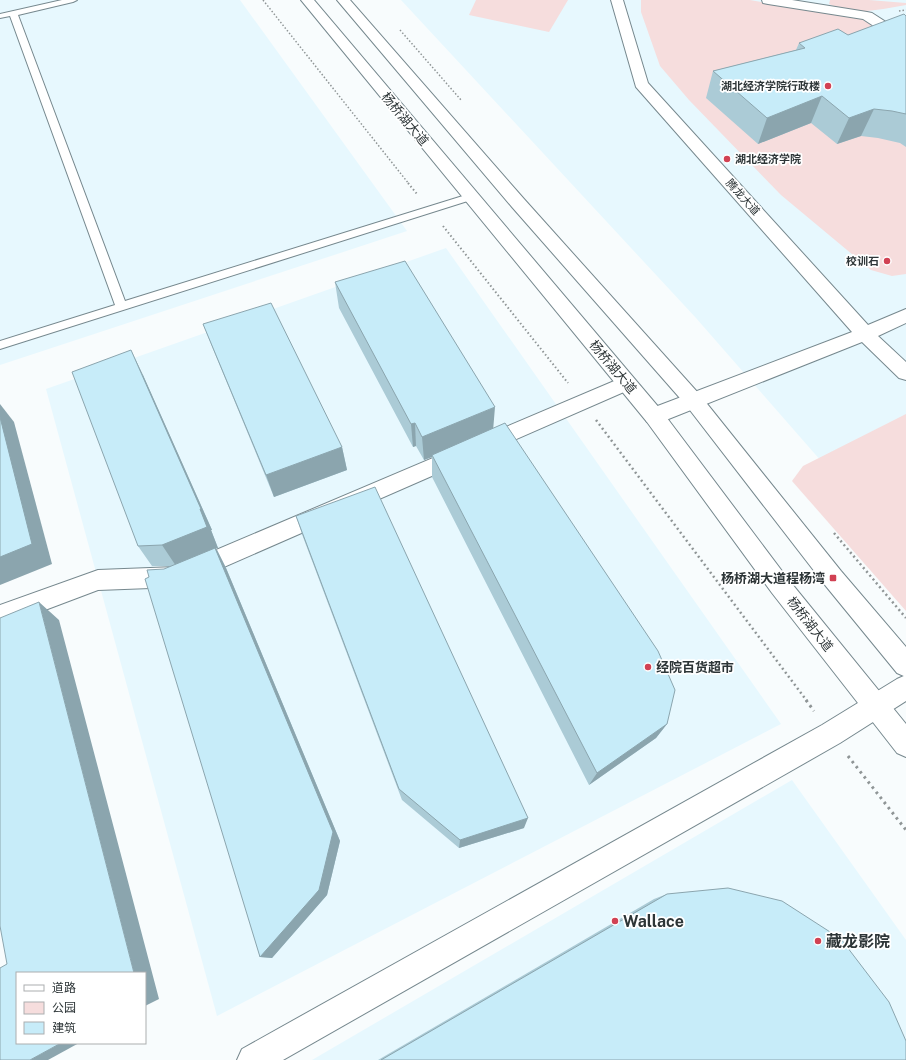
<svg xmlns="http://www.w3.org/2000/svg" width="906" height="1060" viewBox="0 0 906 1060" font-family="'Public Sans','Noto Sans SC',sans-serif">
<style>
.built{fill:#e7f8fe}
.green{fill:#f6dddd}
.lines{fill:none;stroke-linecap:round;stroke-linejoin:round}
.lane-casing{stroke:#76888e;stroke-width:2}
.street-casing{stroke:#76888e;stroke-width:2}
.secondary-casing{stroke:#76888e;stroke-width:2}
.path-far3{stroke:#8f9596;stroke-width:1.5;stroke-dasharray:1.5 2;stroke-linecap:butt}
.path-far2{stroke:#8f9596;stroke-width:2;stroke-dasharray:1.5 2.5;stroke-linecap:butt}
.path-far1{stroke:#8f9596;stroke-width:2.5;stroke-dasharray:2 3;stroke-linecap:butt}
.path{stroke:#8f9596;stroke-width:3;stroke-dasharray:2.5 4;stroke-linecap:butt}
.lane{fill:#fff;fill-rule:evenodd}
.street{fill:#fff;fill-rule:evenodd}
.secondary{fill:#fff;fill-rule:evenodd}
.wall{fill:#abcbd6}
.shaded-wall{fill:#8ba5ae}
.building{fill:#c7ecf9;stroke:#8ba5ae}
.poi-dot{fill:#d14153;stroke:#fff;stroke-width:1.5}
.labels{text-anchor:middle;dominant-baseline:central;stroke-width:3.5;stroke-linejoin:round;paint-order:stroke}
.far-poi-label{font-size:11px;font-weight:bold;fill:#2d3537;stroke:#fff;text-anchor:end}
.far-street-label{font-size:11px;fill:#2d3537;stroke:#fff}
.street-label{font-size:13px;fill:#2d3537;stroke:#fff}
.poi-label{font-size:13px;font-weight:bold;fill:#2d3537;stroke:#fff;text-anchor:end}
.near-poi-label{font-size:16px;font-weight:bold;fill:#2d3537;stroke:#fff;text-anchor:start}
</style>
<rect width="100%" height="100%" fill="#f8fcfd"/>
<g class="built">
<path d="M0,0H240L407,231L0,365Z"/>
<path d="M401,0H906V558L696,318Z"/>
<path d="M446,248L781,724L217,1016L46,389Z"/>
<path d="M792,780L906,940V1060H312Z"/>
</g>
<g class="green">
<path d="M476,0H568L549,32L469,15Z"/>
<path d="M641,0H750L862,19L906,47V274L892,276L871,270L781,195L689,100L660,66L641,12Z"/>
<path d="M830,0H869L906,3V5C881,9 853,17 829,4Z"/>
<path d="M906,414V611L792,481L803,466Z"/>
</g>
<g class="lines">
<defs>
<path id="lane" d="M62,0H77L73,2L18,15L125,301L466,195H474L475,197L474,199L0,349V341L115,305L10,16L0,18V14Z"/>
<g id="street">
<path d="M611,0H623L648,83L868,325L906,309V323L878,336L906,362V380L899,378L862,342L661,422L654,424L647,422L644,416L647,410L852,332L636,87Z"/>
<path d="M762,0H792L867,12L872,13L906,35V45L901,44L863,19L768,4L763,3Z"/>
<path d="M626,376L633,378L636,383L633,388L185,584L177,587L98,590L0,627V605L98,570L176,567Z"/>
<path d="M906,675V701L840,743L283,1060H237L242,1049L822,725L897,679Z"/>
</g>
<g id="secondary">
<path d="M301,0H314L661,410L788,579L906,724V757L897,753L772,593L647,422Z"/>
<path d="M337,0H350L524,199L700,395L841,571L906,647V677L897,673L825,585L686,405L512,207Z"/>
</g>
</defs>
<use href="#lane" class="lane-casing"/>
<use href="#street" class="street-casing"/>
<use href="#secondary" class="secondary-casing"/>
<g class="path-far3">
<path d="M263,0L409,184"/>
<path d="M899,11L906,10"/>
<path d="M400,30L461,100"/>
</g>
<g class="path-far2">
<path d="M408,183L417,194"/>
<path d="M443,226L568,383"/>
</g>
<g class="path-far1">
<path d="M596,420L807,701"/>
<path d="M834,533L906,618"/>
</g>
<g class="path">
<path d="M806,700L814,711"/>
<path d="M848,756L906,830"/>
</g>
<use href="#lane" class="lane"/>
<use href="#street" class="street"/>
<use href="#secondary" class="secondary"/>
</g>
<g class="wall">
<path d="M906,16V147L900,143L878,138L861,136L837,144L811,123L758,144L706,98L713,71L796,50L799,43L848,35Z"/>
<path d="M335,282L493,428L667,724L656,738L589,785L432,477V457L424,460L416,446L413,447L339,308Z"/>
<path d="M203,324L342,447L347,470L274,497L213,349Z"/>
<path d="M143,375L212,530H211L218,548H216L226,568L340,841L327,895L272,958L260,957L149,577L164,569L172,566H152L138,546Z"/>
<path d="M296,516L524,828L459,848L402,800L303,537Z"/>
<path d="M667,894L906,1060H378L654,899Z"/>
</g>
<g class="shaded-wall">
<path d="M822,96L811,123L758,144L767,118Z"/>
<path d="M874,109L861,136L837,144L849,118Z"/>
<path d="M131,350L143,375L212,530H211L218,548H216L226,568L340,841L327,895L272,958L260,957L176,566L162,545L200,509Z"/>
<path d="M0,404L14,422L52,564L0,585Z"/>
<path d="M495,407L493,431L432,455V457L424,460L422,437Z"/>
<path d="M415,423L416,446L413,447L411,424Z"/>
<path d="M342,447L347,470L274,497L266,475Z"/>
<path d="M39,602L59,620L159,999L145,1006V973H134Z"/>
<path d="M667,724L656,738L589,785L597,773Z"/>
<path d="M528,818L524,828L459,848L460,840Z"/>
<path d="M61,1043H79L48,1060H30Z"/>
</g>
<g class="building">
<path d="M904,14L906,16V114L892,111L874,109L849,118L822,96L767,118L713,71L805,48L799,43L838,29L848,35Z"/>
<path d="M405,261L495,407L422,437L415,423L411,424L335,282Z"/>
<path d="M271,303L342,447L266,475L203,324Z"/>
<path d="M131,350L201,509H200L207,527L162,545L138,546L72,372Z"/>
<path d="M0,417L32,544L0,557Z"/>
<path d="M505,423L658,651L675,690L667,724L597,773L432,455Z"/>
<path d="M375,487L528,818L460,840L399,789L296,516Z"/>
<path d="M215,548L333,832L319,890L260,957L145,579L149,577L147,570L164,569Z"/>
<path d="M39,602L134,973H17V1043H61L30,1060H0V968L7,964L0,926V618Z"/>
<path d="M728,888L782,901L841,939L889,1002L906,1041V1060H381L667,894Z"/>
</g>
<g class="poi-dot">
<circle cx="828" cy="86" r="4"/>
<circle cx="727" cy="159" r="4"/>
<circle cx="887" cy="261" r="4"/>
<rect x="829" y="574" width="8" height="8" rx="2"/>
<circle cx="648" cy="667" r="4"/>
<circle cx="615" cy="921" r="4"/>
<circle cx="818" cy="941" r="4"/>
</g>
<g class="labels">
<g class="far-poi-label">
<text x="820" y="86">湖北经济学院行政楼</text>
<text x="735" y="159" text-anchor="start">湖北经济学院</text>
<text x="879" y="261">校训石</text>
</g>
<g class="far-street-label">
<text transform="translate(743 197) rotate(48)">腾龙大道</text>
</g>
<g class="street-label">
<text transform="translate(405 119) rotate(50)">杨桥湖大道</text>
<text transform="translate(613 367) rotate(50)">杨桥湖大道</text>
<text transform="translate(810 624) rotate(52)">杨桥湖大道</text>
</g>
<g class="poi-label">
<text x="825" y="578">杨桥湖大道程杨湾</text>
<text x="656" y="667" text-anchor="start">经院百货超市</text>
</g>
<g class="near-poi-label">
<text x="623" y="921">Wallace</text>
<text x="826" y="941">藏龙影院</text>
</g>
</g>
<rect x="16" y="972" width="130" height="72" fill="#ffffff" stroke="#abaeaf"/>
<rect x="24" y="985" width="20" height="6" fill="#ffffff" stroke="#abaeaf"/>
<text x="52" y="992" font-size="12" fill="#2d3537">道路</text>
<rect x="24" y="1002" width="20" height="12" fill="#f6dddd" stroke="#abaeaf"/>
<text x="52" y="1012" font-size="12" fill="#2d3537">公园</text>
<rect x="24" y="1022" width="20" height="12" fill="#c7ecf9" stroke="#abaeaf"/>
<text x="52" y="1032" font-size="12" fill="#2d3537">建筑</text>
</svg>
